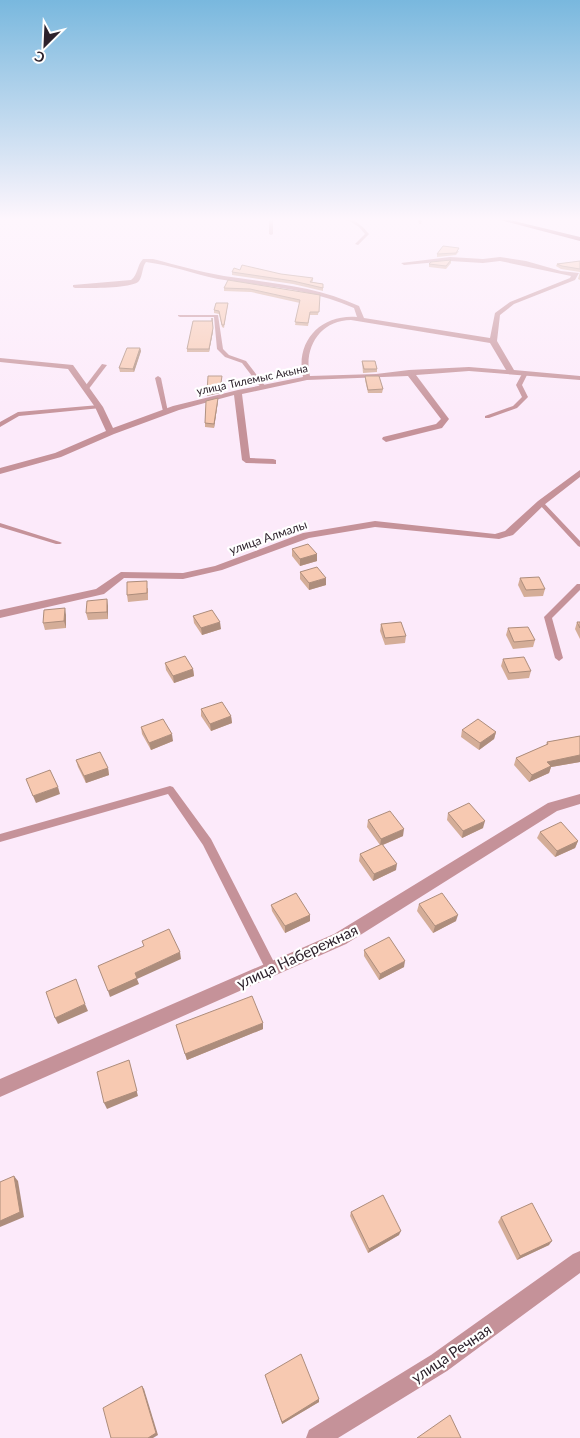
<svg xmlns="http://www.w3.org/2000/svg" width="580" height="1438" viewBox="0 0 580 1438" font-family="Lato,sans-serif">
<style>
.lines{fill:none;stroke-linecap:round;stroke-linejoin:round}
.service{fill:#c59299;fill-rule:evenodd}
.minor{fill:#c59299;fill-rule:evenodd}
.primary{fill:#984153;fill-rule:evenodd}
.wall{fill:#d4ad98}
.shaded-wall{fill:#ad8d7c}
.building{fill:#f7c9b1;stroke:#ad8d7c}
.labels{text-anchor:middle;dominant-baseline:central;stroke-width:4.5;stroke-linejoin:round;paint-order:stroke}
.far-street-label{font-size:11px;fill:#2d222c;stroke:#fff}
.street-label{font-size:12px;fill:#2d222c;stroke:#fff}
.near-street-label{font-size:15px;fill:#2d222c;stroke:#fff}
</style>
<rect width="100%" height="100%" fill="#fceafa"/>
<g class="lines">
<g class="service">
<path d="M269,220H273V234L271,235L269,234Z"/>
<path d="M348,220C357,220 363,227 369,234L358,245L355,244L365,234L359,227Z"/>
<path d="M418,220H422L421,224H419Z"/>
<path d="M178,315H218L223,349L229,355L246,361L266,387V389H262L242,363L225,357L217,349L214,317H180L178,316Z"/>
<path d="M102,364L107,365L88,390H84L83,389Z"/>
<path d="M523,372L528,373L522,385L528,397L517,408L489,418H485V416L513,406L522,397L516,385Z"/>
<path d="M158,376L161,378L168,412L163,411L155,378Z"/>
<path d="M99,405L101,406V408L19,416L0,427V422L18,412Z"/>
<path d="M541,501L543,502L580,541V547L578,546L539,504L538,503Z"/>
<path d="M0,523L60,542L62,543L60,544H56L0,527Z"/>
<path d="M577,584H580V590L552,618L563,658L559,661L555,658L544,617Z"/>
<path d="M170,786L173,787L211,839L276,966L278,970L276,974L272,975L268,974L203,845L168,794L0,842V834Z"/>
</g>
<g class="minor">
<path d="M450,257L483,259L500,257L526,261L561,271L579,273L575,280L514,304L500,315L497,341L514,370L580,376V380L469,371L416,375L449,419L442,428L386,442L382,439L383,437L436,424L441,419L408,376L307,380L242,394L250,458L273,459L276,460V464L246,463L242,460L234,395L179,410L114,434L61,457L0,474V468L55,453L106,431L95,407L68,369L0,362V358L73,365L103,407L113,428L173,406L238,390L303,377C295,341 321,314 357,317L354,308C310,288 265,287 218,279C194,274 171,265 146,262C142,267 143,275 139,281C132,289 86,288 75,288L73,287V285L131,280C138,275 137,265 143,259H153C177,265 200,272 224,276C271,283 316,286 359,306L364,318L490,338L495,313L510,302L570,278L571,276L500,261L483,263L450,261L404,265L401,263ZM351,320L490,343L506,370L469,367L409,370L376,374L310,376C303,347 321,320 351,320Z"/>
<path d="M580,470V477L544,505L513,535L499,539L375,527L309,538L222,570L183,579L124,578L104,594L0,618V610L96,589L121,572L183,573L215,566L303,533L375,521L495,534L505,531L538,501Z"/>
<path d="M580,794V804L557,811L346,944L0,1097V1079L334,934L548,803Z"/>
<path d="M580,1251V1273L447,1371L338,1438H306L309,1430L431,1355L573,1254Z"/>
</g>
<path class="primary" d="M500,220H510L580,237V241Z"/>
</g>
<g class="wall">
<path d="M459,251L456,255L437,257V254Z"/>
<path d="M451,260V263L446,269L429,267V264Z"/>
<path d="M580,261V280L578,279L580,272L561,269L556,266L557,264Z"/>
<path d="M240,270L313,278V281L312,282L323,284V291L293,284L232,275V272Z"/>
<path d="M228,280L320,295L318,315H310L308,326L295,325L300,303L251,292L224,291V288Z"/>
<path d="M228,303L224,328L222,327L219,314L214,313V310Z"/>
<path d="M213,331L209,352H187V349Z"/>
<path d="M140,348L141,351L134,372H120L119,368Z"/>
<path d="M362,361L377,369V372L363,373Z"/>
<path d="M365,376L383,389L382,393H368L365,380Z"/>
<path d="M218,401L214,428L205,427V423Z"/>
<path d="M292,549L317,554V561L300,566L292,556Z"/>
<path d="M300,572L326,585L309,590L300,579Z"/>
<path d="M520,578L545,589L543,596L524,597L518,585Z"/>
<path d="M148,588V600L128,602L127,595Z"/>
<path d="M108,606V619L88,620L86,613Z"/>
<path d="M66,615V628L45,630L43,623Z"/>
<path d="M193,616L221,629L202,635L194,623Z"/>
<path d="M577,622H580V639L575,629Z"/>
<path d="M381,624L406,636L405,643L385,645L380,631Z"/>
<path d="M508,628L535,640L533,647L513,649L506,635Z"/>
<path d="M503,659L531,671L529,678L508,680L501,666Z"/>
<path d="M165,663L193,669L194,676L174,683L166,670Z"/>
<path d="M201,709L231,716L232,723L211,731L201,716Z"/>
<path d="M141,727L173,741L151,750L142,734Z"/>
<path d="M462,730L496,732L494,739L479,750L461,737Z"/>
<path d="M580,736V762L551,767L549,773L529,782L514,765L516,758L546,745L547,742Z"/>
<path d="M76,760L108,768L109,775L86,783L78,767Z"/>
<path d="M448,813L483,828L462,838L447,820Z"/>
<path d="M368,820L403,836L383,845L396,870L373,881L359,861L360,854L380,845L367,827Z"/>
<path d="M540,832L578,841L575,848L555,857L537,838Z"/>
<path d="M419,904L456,921L433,933L417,911Z"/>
<path d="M271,905L310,915V921L285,933L272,911Z"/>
<path d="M364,950L404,967L379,980L364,956Z"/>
<path d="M176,1025L263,1029L187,1060Z"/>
<path d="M351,1212L399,1235L368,1253L350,1216Z"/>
<path d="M501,1217L549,1245L517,1260L498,1222Z"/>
<path d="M265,1375L319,1399V1402L282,1424Z"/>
</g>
<g class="shaded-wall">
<path d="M213,328V331L209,352V349Z"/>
<path d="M140,348L141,351L134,372L133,369Z"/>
<path d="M222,376L220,393L207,396V392Z"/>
<path d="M218,398V401L214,428V424Z"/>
<path d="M317,554V561L300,566V559Z"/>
<path d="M326,578V585L309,590V583Z"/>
<path d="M107,599L108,606V619L107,612Z"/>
<path d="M65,608L66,615V628L64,621Z"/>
<path d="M220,622L221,629L202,635L201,628Z"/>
<path d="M193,669L194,676L174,683L173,676Z"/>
<path d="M231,716L232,723L211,731L210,724Z"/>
<path d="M496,732L494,739L479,750L480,743Z"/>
<path d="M172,734L173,741L151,750L149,743Z"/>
<path d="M580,755V762L551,767L549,773L529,782L532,775L547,762Z"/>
<path d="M108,768L109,775L86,783L84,776Z"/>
<path d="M58,787L60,794L36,803L33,796Z"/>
<path d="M485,821L483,828L462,838L463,831Z"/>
<path d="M404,829L403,836L380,846L381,839Z"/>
<path d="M578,841L575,848L555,857L557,851Z"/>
<path d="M397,864L396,870L373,881L374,874Z"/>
<path d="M310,915V921L285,933V926Z"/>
<path d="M458,915L456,921L433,933L435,926Z"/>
<path d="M180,952L181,959L137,979L139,984L110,997L108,991L135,973Z"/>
<path d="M405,961L404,967L379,980L380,974Z"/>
<path d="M85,1004L88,1011L58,1024L55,1018Z"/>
<path d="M263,1023V1029L187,1060L185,1054Z"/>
<path d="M130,1066L138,1096L107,1109L104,1103Z"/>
<path d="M14,1176L18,1181L24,1217L0,1227V1221Z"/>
<path d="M401,1231L399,1235L368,1253L369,1249Z"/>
<path d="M552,1241L549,1245L517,1260L520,1256Z"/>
<path d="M142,1386L144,1389L158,1435L153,1438H148Z"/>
<path d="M319,1399V1402L282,1424V1422Z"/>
</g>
<g class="building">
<path d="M443,246L459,248L456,253L437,254Z"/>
<path d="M451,260L446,266L429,264L431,262Z"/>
<path d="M580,261V269L562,266L557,264Z"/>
<path d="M242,265L281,274L313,278L310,282L323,284V288L293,281L232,272L234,268L240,270Z"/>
<path d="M228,280L320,295L319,312H310L308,323L295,322L300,300L250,289L224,288Z"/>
<path d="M216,303H228L224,325H222L219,311L214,310Z"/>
<path d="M212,318L213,328L209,349H187L193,321H212Z"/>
<path d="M127,348H140L133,369L119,368Z"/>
<path d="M362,361H375L377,369H364Z"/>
<path d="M208,376H222L220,389L207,392Z"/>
<path d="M365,376H379L383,389L368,390Z"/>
<path d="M218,398L214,424L205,423L206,401Z"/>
<path d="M308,544L317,554L300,559L292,549Z"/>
<path d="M317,567L326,578L309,583L300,572Z"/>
<path d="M539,577L545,589L526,590L520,578Z"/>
<path d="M147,581V593L127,595V582Z"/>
<path d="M107,599V612L86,613L87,601Z"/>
<path d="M65,608L64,621L43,623L44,610Z"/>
<path d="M212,610L220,622L201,628L193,616Z"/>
<path d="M401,622L406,636L385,638L381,624Z"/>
<path d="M577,622H580V628Z"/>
<path d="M528,627L535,640L514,642L508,628Z"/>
<path d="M185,656L193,669L173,676L165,663Z"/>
<path d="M524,657L531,671L509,673L503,659Z"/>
<path d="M222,702L231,716L210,724L201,709Z"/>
<path d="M163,719L172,734L149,743L141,727Z"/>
<path d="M478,719L496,732L480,743L462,730Z"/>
<path d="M580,736V755L547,762L551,766L532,775L516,758L548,744L547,742Z"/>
<path d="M100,752L108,768L84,776L76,760Z"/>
<path d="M50,770L58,787L33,796L26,779Z"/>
<path d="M469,803L485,821L463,831L448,813Z"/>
<path d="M390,811L404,829L381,839L368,820Z"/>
<path d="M561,822L578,841L557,851L540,832Z"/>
<path d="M382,844L397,864L374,874L360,854Z"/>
<path d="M296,893L310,915L285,926L271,905Z"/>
<path d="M442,893L458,915L435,926L419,904Z"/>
<path d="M169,929L180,952L135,973L137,978L108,991L98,966L144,946L142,941Z"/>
<path d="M389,937L405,961L380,974L364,950Z"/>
<path d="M76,979L85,1004L55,1018L46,992Z"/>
<path d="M252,996L263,1023L185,1054L176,1025Z"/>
<path d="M129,1060L137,1091L104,1103L97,1072Z"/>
<path d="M14,1176L20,1212L0,1221V1182Z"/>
<path d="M383,1195L401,1231L369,1249L351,1212Z"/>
<path d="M532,1203L552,1241L520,1256L501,1217Z"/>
<path d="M301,1354L319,1399L282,1422L265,1375Z"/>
<path d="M142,1386L156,1433L148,1438H111L103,1408Z"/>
<path d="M450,1415L461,1438H417Z"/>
</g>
<linearGradient id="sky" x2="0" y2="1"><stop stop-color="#79b8de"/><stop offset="0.52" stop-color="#fef6fd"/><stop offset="1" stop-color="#fef6fd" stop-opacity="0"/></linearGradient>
<rect width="580" height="421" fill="url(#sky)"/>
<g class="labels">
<g class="far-street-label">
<text transform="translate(252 379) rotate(-12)">улица Тилемыс Акына</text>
</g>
<g class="street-label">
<text transform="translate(268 537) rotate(-19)">улица Алмалы</text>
</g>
<g class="near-street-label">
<text transform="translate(297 956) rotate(-25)">улица Набережная</text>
<text transform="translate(451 1353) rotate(-34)">улица Речная</text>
</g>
</g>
<g transform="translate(45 45) rotate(204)" stroke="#ffffff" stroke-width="4" paint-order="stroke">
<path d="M0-4L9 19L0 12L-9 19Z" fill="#2d222c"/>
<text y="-8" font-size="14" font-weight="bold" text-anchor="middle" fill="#2d222c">С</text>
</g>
</svg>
